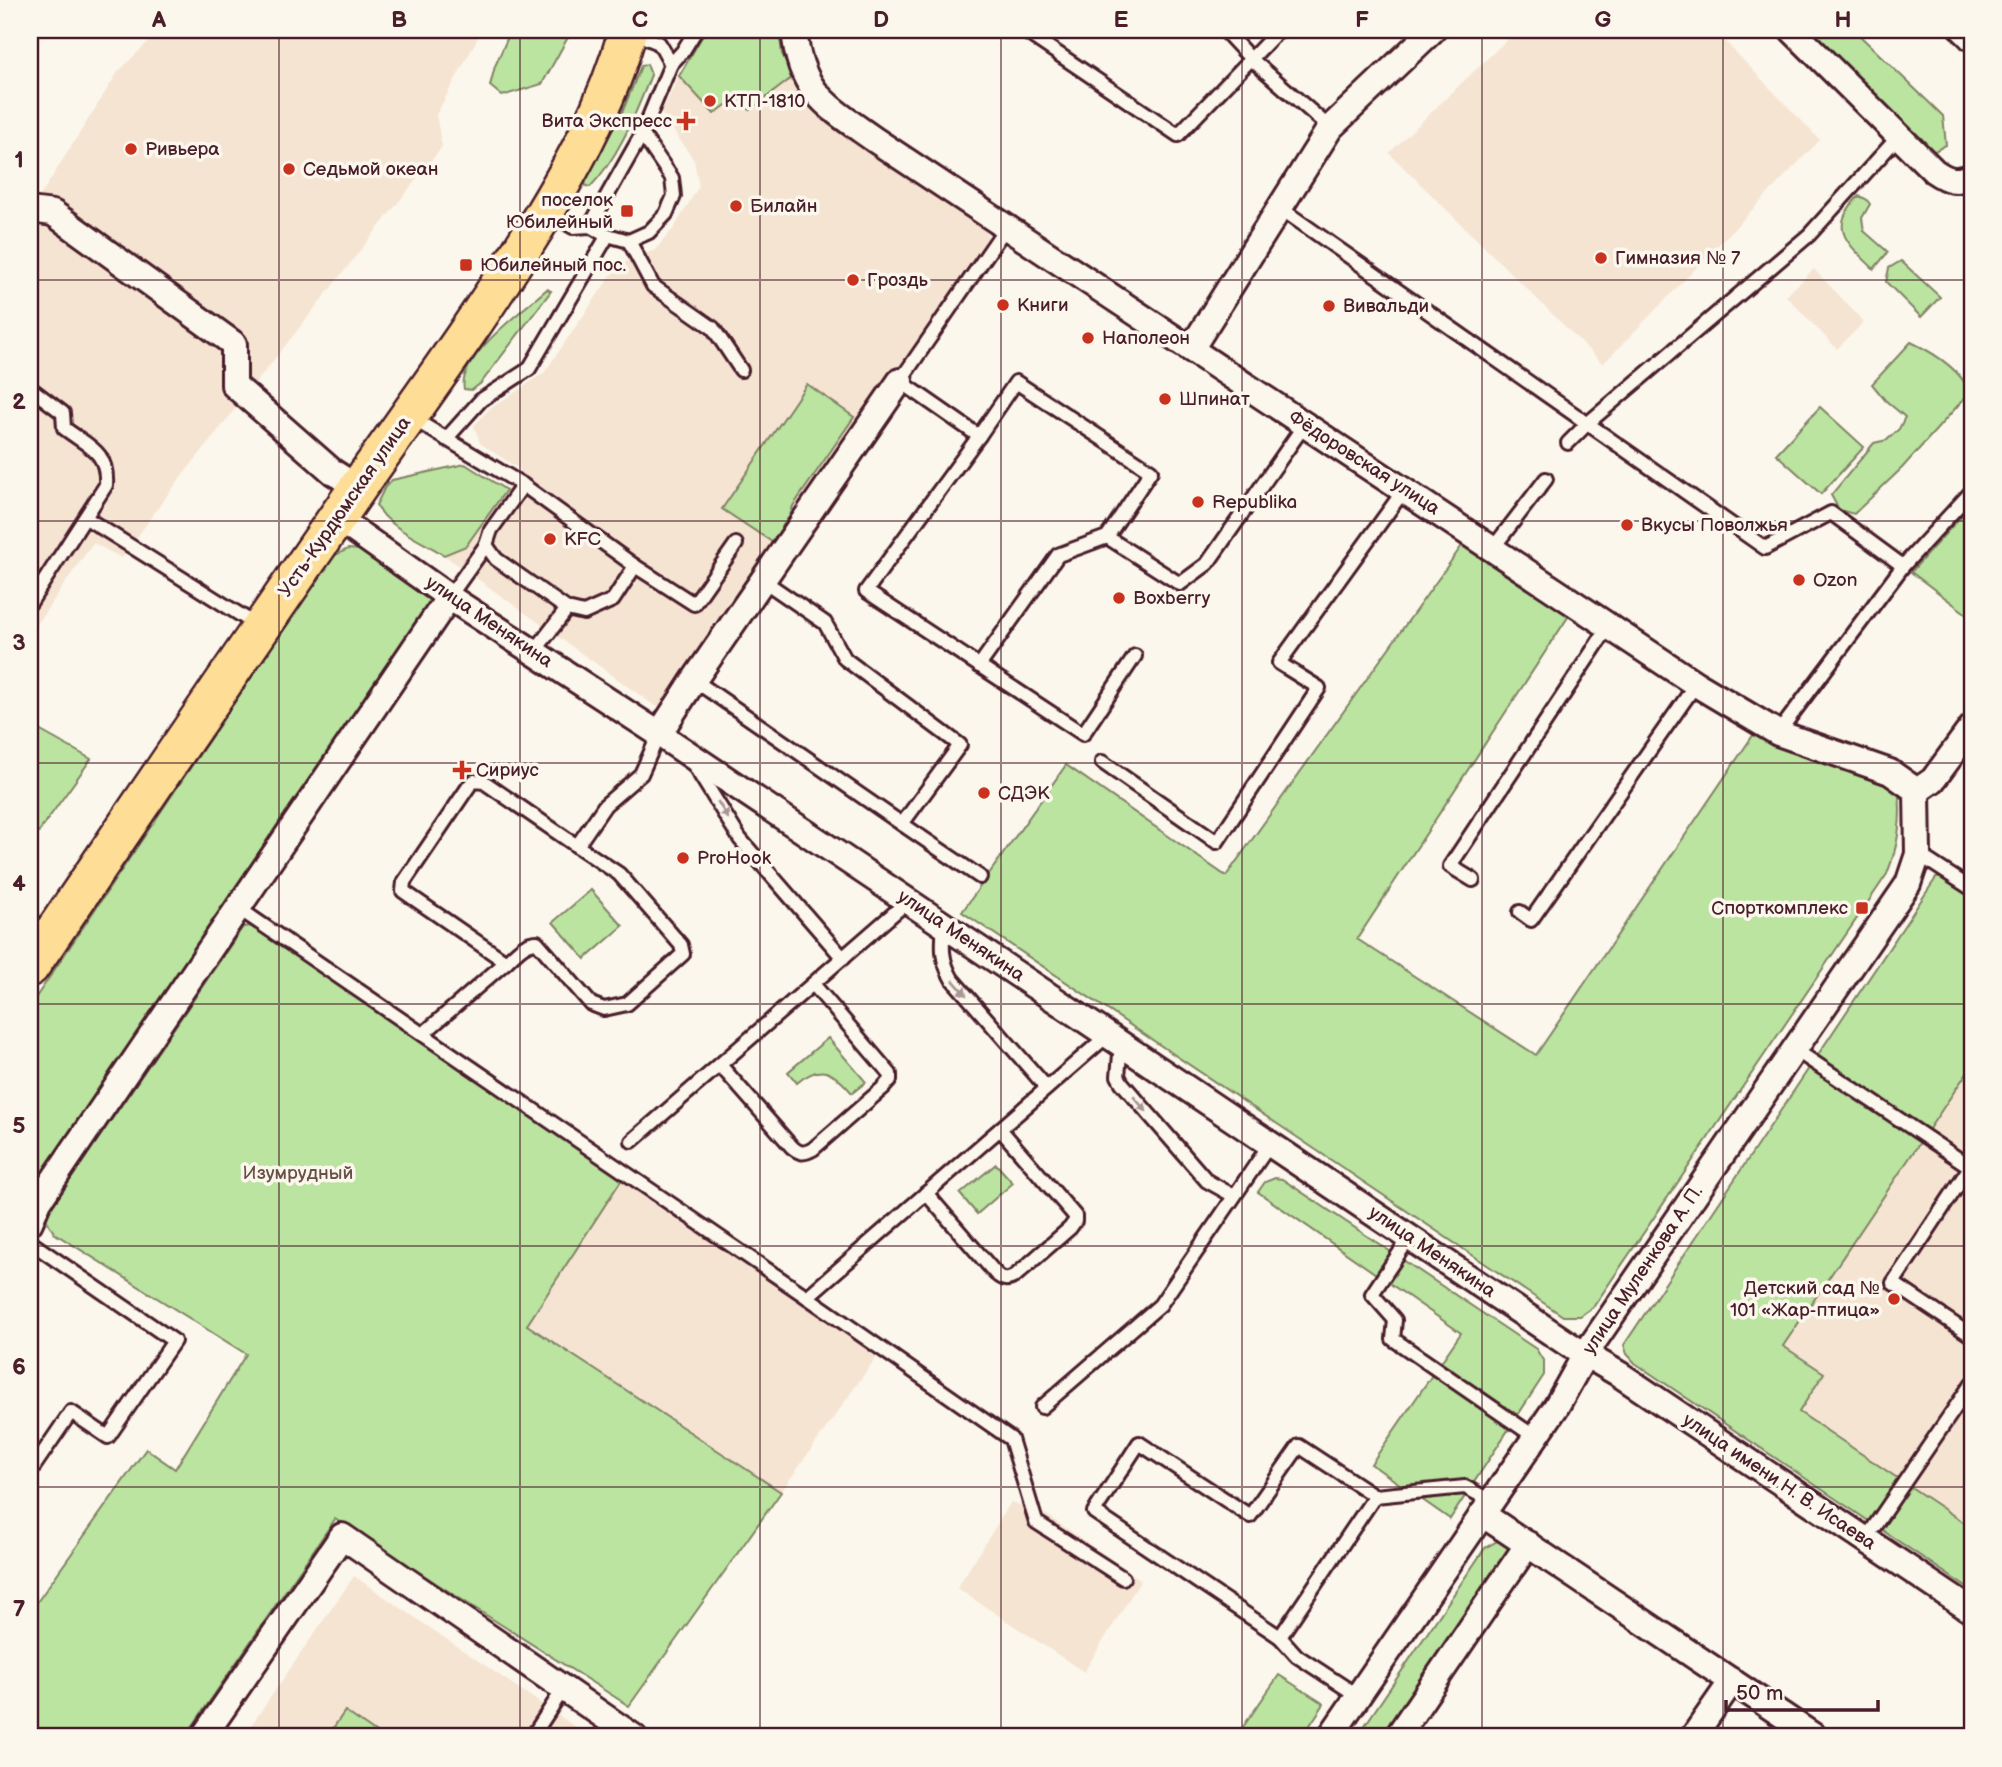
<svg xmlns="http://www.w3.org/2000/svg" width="2002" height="1767" viewBox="0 0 2002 1767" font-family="'Balsamiq Sans',sans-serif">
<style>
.built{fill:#f5e4d2}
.green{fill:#bae4a0;stroke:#828266;stroke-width:2}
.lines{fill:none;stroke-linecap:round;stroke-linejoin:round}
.lane-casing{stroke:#4a1f2b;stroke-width:18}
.street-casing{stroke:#4a1f2b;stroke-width:30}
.primary-casing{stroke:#4a1f2b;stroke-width:42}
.lane{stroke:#fbf7ec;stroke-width:12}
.street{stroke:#fbf7ec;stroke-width:24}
.primary{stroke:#fedd96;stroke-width:37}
.oneway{fill:#ab9695}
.grid{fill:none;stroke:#4a1f2b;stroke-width:2;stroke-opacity:0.55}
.poi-dot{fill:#c8321e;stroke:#fbf7ec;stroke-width:2.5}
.labels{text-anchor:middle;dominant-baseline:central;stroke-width:7;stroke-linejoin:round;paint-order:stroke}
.poi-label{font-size:19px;fill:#4a1f2b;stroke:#fbf7ec;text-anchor:start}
.street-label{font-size:19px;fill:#4a1f2b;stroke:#fbf7ec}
.park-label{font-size:19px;fill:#665048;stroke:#fbf7ec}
.neatline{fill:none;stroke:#4a1f2b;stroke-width:2.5}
.grid-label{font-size:23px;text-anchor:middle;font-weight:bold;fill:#4a1f2b}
</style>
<rect width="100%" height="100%" fill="#fbf7ec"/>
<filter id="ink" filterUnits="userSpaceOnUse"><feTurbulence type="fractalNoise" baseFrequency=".0143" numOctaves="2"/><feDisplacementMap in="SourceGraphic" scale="14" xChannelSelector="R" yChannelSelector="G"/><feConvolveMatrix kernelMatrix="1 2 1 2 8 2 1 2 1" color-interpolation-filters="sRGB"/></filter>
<g filter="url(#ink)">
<g class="built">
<path d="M160,30H482L436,115L442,147L168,494L122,558L93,543L30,634V212L118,72Z"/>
<path d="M1517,30H1714L1820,140L1603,364L1389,153Z"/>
<path d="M679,76L714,114L738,96L750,110L794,76L979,218L988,230L987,242L673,698L665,706H655L444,555L466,546L520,470L480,443L474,426L488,410L544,373L618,265L655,250L674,228L699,186L694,160L661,113Z"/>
<path d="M1814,269L1864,322L1837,349L1786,296Z"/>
<path d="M1972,1065V1528L1798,1412L1783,1346Z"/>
<path d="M622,1179L877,1356L781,1492L527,1325Z"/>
<path d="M1011,1502L1047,1515L1141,1580L1084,1672L957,1588Z"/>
<path d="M354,1576L590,1737H243Z"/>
</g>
<g class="green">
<path d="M511,30H572L542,84L502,96L490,86L495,66Z"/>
<path d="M706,30H779L782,54L794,76L750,110L738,96L714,114L679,76Z"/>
<path d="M1801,30H1854L1943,116L1946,145L1933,152L1924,151Z"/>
<path d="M647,64L651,75C635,114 620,156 590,187L586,186L585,180L621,115L641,66Z"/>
<path d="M1859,196L1866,199L1870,204L1862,218L1864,231L1888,252L1874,269C1847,243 1827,228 1859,196Z"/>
<path d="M1901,261L1940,297L1921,317L1886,282L1889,268Z"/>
<path d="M547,289L551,291L481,383L472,390L464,389C457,357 525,309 547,289Z"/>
<path d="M1911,342C1932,352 1960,369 1970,392L1902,468L1854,514L1839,510L1831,495L1874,443L1887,440L1899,429L1905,417L1885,400L1872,384Z"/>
<path d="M807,384L854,417L793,506L790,516L772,542L722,509Z"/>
<path d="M1820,407L1864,447L1821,494L1776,454Z"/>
<path d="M465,464L506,490L466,546L444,555C422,541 389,528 376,505L385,487L392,480Z"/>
<path d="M1972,504V618L1911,572Z"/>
<path d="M1466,540L1572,611L1357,939L1536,1055L1758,728L1874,773L1899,792C1902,822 1898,846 1887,874L1594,1306L1580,1316H1563L962,912L1066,765L1226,876Z"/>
<path d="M348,549L360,550L428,595L431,604L30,1205V1006L333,556Z"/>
<path d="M30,725L91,759L30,844Z"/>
<path d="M1936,878H1949L1972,893V1065L1783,1346L1824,1373L1799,1412L1972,1528V1591L1635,1363L1627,1354L1624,1345Z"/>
<path d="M591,890L623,926L585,959L553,922Z"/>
<path d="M253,926L261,929L622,1179L527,1325L781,1492L629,1706L335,1519L185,1737H30V1612L146,1449L175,1469L246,1354L54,1233L45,1217L243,927Z"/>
<path d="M828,1038L866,1082L852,1093C834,1072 821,1062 797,1083L788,1072Z"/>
<path d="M996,1164L1013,1183L977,1214L960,1194Z"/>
<path d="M1275,1178L1282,1179L1536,1349L1544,1362V1375L1450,1519L1371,1464L1461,1333L1258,1192L1265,1182Z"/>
<path d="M1501,1539L1508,1544L1513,1551L1388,1737H1357L1485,1548Z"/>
<path d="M1279,1675L1324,1704L1302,1737H1236Z"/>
<path d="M345,1711L382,1737H327Z"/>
</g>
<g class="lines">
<defs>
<g id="lane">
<path d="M1023,30L1178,135L1279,30"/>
<path d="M1224,30L1250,58L1330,128"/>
<path d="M1955,30L1968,43"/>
<path d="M629,31L659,43L671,64"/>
<path d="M1280,208L1765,548L1831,513L1903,566"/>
<path d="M549,213L573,227L590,226L604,234L629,241L649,232L666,214L674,196L672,178L642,134"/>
<path d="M590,226L642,134L671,64L683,51L696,30"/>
<path d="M629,241L653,286L713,328L741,370"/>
<path d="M30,388L63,413L64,428C89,447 108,451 106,485L30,603"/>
<path d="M412,418L523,485L635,566L694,604L736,544"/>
<path d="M979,436L900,381L1006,227"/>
<path d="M446,439L481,400L529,369L608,235"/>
<path d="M1568,443L1588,423L1809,235L1899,136"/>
<path d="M523,485L491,530L486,545L496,559L567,609"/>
<path d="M86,518L258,626"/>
<path d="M1107,537L1180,584L1207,564L1305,424"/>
<path d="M1493,548L1546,479"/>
<path d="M449,597L486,545"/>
<path d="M534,652L567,609L584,613L613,600L635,566"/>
<path d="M979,666L1058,555L1107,537L1151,471L1016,382L979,436L866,591L1083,734L1135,656"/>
<path d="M694,680L902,824L960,745L845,659L825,623L764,581"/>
<path d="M1778,733L1903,566L1972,491"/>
<path d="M1102,762L1217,842L1319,688L1279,663L1404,490"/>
<path d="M694,765L740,839L843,958"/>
<path d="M902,824L980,877"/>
<path d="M1918,854L1972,889"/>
<path d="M1473,880L1450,866L1609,626"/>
<path d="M238,908L807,1297L1011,1439L1036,1522L1123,1578"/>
<path d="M1520,912L1531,920L1696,684"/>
<path d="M944,926C942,946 941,960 952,979L1047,1088"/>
<path d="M506,962C515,954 524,942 537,942L591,1004L604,1009L627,1004L683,954L681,945L619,874L577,846L605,805L641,774L659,734"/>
<path d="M423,1034L506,962L403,891L404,882L469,786L474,781L484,782L577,846"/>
<path d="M1121,1044L1118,1076L1122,1083L1207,1181L1234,1196"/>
<path d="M1794,1049L1972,1168"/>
<path d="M720,1065L792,1147C800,1154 804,1154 813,1149L883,1088L890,1080V1074L813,984"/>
<path d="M632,1141L908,901"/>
<path d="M1970,1167L1893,1283L1972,1336"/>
<path d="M926,1193L996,1274C1003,1280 1007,1281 1015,1276L1070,1228L1075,1221V1216L1000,1129"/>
<path d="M1410,1237L1372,1294L1395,1320L1393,1339L1535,1437"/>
<path d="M30,1242L174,1341L108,1437L71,1412L30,1472"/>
<path d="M807,1297L1108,1035"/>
<path d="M1042,1407L1160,1305L1270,1144"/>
<path d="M1375,1496L1280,1637L1094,1512L1139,1443L1250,1516L1299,1446L1375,1496L1465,1487L1491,1501"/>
<path d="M1865,1540L1972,1383"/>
<path d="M1280,1637L1297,1656L1358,1696"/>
<path d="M532,1737L564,1688"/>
</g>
<g id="street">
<path d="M794,30C800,93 827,106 875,140L1696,684L1778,733L1890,772L1917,791"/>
<path d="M1792,30L1934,171C1947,180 1957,184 1972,175"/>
<path d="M30,210L53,213L234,344V385L333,472L358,488"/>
<path d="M1191,349L1330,128L1433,30"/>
<path d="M337,518L449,597L659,734L1571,1346L1619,1374L1972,1611"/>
<path d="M659,734L694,680L900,381"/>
<path d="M1917,791L1933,780L1972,727"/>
<path d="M30,1222L39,1201L449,597"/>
<path d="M1482,1514L1815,1737"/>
<path d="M203,1737L342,1536L634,1737"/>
<path d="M1330,1737L1556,1407L1586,1353L1908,884L1918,854L1917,791"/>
<path d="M1397,1737L1528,1544"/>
<path d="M1693,1737L1732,1681"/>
</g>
<path id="primary" d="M30,967C139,807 248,645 359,486C416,405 475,325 527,241C569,174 607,107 628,30"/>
</defs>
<use href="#lane" class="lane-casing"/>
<use href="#street" class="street-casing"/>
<use href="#primary" class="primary-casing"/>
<use href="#lane" class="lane"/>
<use href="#street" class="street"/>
<use href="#primary" class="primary"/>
</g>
<defs><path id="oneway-solid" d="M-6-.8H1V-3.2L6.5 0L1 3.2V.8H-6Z" transform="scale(1.75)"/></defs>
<g class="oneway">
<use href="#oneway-solid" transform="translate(723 810) rotate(58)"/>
<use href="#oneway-solid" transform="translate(960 988) rotate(49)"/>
<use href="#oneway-solid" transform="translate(1140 1104) rotate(49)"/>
</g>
</g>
<path class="grid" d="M279,30V1737M520,30V1737M760,30V1737M1001,30V1737M1242,30V1737M1482,30V1737M1723,30V1737M30,280H1972M30,521H1972M30,763H1972M30,1004H1972M30,1246H1972M30,1487H1972"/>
<g class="poi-dot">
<circle cx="710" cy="101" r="7"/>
<path d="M682.5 110.5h7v7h7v7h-7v7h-7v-7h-7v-7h7z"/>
<circle cx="131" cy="149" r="7"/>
<circle cx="289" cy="169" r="7"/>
<circle cx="736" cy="206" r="7"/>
<rect x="620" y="204" width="14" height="14" rx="3.5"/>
<circle cx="1601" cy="258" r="7"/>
<rect x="459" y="258" width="14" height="14" rx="3.5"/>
<circle cx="853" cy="280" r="7"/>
<circle cx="1003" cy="305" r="7"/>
<circle cx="1329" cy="306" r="7"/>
<circle cx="1088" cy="338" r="7"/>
<circle cx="1165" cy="399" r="7"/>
<circle cx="1198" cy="502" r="7"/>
<circle cx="1627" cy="525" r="7"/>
<circle cx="550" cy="539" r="7"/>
<circle cx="1799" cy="580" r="7"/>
<circle cx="1119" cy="598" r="7"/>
<path d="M458.5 759.5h7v7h7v7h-7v7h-7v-7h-7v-7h7z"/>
<circle cx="984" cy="793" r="7"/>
<circle cx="683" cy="858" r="7"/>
<rect x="1855" y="901" width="14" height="14" rx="3.5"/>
<circle cx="1894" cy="1299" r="7"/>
</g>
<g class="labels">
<g class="poi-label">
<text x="724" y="101">КТП-1810</text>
<text x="672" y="121" text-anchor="end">Вита Экспресс</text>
<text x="145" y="149">Ривьера</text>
<text x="303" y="169">Седьмой океан</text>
<text x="613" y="200" text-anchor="end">поселок<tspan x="613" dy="22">Юбилейный</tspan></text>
<text x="750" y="206">Билайн</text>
<text x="1615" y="258">Гимназия № 7</text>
<text x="480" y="265">Юбилейный пос.</text>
<text x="867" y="280">Гроздь</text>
<text x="1017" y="305">Книги</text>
<text x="1343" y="306">Вивальди</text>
<text x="1102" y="338">Наполеон</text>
<text x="1179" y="399">Шпинат</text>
<text x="1212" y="502">Republika</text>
<text x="1641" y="525">Вкусы Поволжья</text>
<text x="564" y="539">KFC</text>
<text x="1813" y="580">Ozon</text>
<text x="1133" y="598">Boxberry</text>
<text x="476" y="770">Сириус</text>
<text x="998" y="793">СДЭК</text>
<text x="697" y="858">ProHook</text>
<text x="1848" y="908" text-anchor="end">Спорткомплекс</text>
<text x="1880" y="1288" text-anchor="end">Детский сад №<tspan x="1880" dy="22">101 «Жар-птица»</tspan></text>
</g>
<g class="street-label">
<text transform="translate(1364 463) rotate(33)">Фёдоровская улица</text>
<text transform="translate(345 507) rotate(-55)">Усть-Курдюмская улица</text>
<text transform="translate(489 622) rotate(34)">улица Менякина</text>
<text transform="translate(961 936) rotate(34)">улица Менякина</text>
<text transform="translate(1432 1252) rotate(34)">улица Менякина</text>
<text transform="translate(1643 1270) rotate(-56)">улица Муленкова А. П.</text>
<text transform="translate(1779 1482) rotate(34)">улица имени Н. В. Исаева</text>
</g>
<g class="park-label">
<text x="298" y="1173">Изумрудный</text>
</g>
</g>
<rect width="2002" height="1767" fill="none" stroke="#fbf7ec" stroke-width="77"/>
<path d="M1726 1700v10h152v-10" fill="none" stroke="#4a1f2b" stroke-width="3.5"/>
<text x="1736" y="1700" font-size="21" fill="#4a1f2b" stroke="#fbf7ec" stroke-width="5" paint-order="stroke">50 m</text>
<rect x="38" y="38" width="1926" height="1690" class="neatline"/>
<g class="grid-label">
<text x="159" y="27">A</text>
<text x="399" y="27">B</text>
<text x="640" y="27">C</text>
<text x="881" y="27">D</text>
<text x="1121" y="27">E</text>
<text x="1362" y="27">F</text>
<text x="1603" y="27">G</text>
<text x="1843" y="27">H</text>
<text x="19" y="167">1</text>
<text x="19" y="409">2</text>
<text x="19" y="650">3</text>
<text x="19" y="891">4</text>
<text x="19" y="1133">5</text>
<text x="19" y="1374">6</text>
<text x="19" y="1616">7</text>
</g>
</svg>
